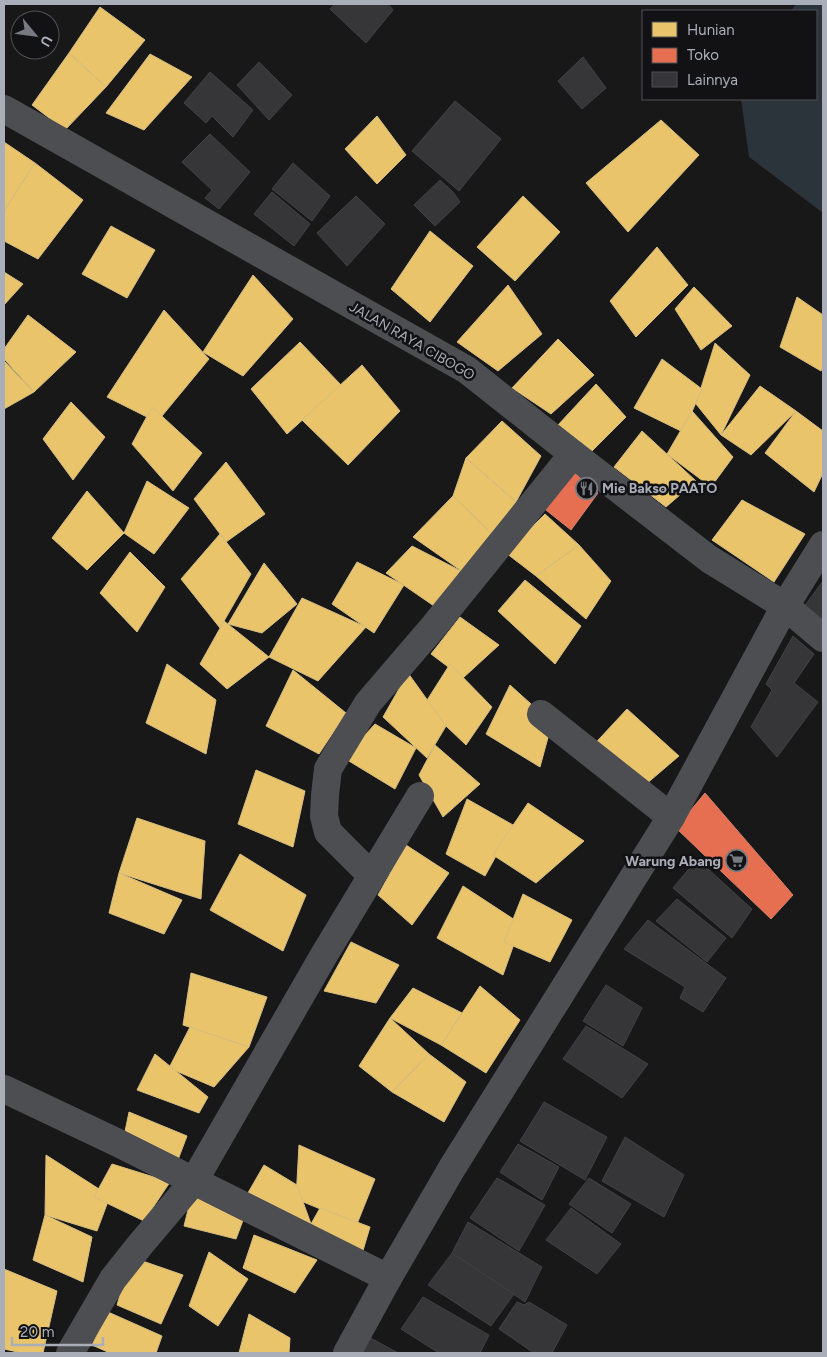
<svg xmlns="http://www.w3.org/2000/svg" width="827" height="1357" viewBox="0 0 827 1357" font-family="Figtree,sans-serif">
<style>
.water{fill:#2b333b}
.homes{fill:#e9c46a;stroke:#d6bd82}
.shops{fill:#e76f51;stroke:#d58270}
.building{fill:#363638;stroke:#414245}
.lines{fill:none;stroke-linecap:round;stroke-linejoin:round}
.minor{stroke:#4c4e52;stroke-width:28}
.labels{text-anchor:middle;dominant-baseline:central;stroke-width:5;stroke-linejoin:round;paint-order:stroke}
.street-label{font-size:14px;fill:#aaaeb9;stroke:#121215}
.poi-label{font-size:14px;font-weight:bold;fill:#aaaeb9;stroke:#121215;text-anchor:start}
</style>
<rect width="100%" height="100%" fill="#181819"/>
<path class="water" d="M796,4H823V213L749,157L741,99H816V11H791Z"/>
<g class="homes">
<path d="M100,7L145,40L106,87L69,53Z"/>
<path d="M69,53L106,87L65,130L32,105Z"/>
<path d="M150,54L192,77L144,130L106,113Z"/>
<path d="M377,116L406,155L377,184L345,149Z"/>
<path d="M661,120L699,155L628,232L586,183Z"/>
<path d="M4,142L35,163L4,211Z"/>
<path d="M35,163L83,200L38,259L4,241V211Z"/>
<path d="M523,196L560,232L515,281L477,247Z"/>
<path d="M111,226L155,250L127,298L82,274Z"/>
<path d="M430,231L473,266L430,322L391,289Z"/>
<path d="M657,247L688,285L636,337L610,301Z"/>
<path d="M4,272L23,284L4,305Z"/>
<path d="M253,275L293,319L243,376L203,352Z"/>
<path d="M508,285L542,334L498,371L457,342Z"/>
<path d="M694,287L732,326L701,350L675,309Z"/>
<path d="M797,297L823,315V367L821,371L780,347Z"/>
<path d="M164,310L209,359L157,422L107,397Z"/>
<path d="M28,315L76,352L34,392L4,359V349Z"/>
<path d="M558,339L594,375L551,414L512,388Z"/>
<path d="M300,342L341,385L287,434L251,389Z"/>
<path d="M715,343L750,375L721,435L696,404Z"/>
<path d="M662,359L702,389L683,432L634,408Z"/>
<path d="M4,361L34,392L4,409Z"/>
<path d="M362,365L400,411L348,465L302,420Z"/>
<path d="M596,384L626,417L592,451L558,425Z"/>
<path d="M760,386L796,411L751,455L721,435Z"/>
<path d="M71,402L105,437L73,480L43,439Z"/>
<path d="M152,407L202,453L173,491L132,444Z"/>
<path d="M692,411L733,457L711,487L667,454Z"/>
<path d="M796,411L823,431V473L814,492L765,453Z"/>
<path d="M502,421L541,456L516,502L466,458Z"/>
<path d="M642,431L696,481L666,507L614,467Z"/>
<path d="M466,458L516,502L494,536L453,496Z"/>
<path d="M226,462L265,514L226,542L194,499Z"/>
<path d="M147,481L189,508L154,554L124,533Z"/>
<path d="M87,491L124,533L87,570L52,538Z"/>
<path d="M453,496L494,536L463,572L413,537Z"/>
<path d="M742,500L805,534L774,582L712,540Z"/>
<path d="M545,514L579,545L536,576L506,553Z"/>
<path d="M220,534L251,574L220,628L181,579Z"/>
<path d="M579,545L611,581L586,619L536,576Z"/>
<path d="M412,546L463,572L434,606L386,573Z"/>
<path d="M130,552L165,587L137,632L100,593Z"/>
<path d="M357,562L404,585L374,633L332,604Z"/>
<path d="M264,563L297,604L262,633L228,624Z"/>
<path d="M525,580L581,626L555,664L498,611Z"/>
<path d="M302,598L366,627L318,681L269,657Z"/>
<path d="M460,617L499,645L463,678L431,654Z"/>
<path d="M224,621L269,657L227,689L200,664Z"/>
<path d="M167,664L216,700L206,754L146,723Z"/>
<path d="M450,664L492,707L466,745L424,705Z"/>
<path d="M293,670L346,713L319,754L266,726Z"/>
<path d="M408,673L446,726L427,758L383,717Z"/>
<path d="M510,685L552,723L540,767L486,734Z"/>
<path d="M627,709L679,756L638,791L588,751Z"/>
<path d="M375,724L416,748L395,789L344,758Z"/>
<path d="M435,745L480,784L443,817L419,775Z"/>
<path d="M256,770L305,791L293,847L238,824Z"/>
<path d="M467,799L513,825L485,876L446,854Z"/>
<path d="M528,803L584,841L536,883L493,855Z"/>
<path d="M137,818L205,841L201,899L119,873Z"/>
<path d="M406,845L449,873L412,925L378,895Z"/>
<path d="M240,854L306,895L283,951L210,910Z"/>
<path d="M119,873L182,900L164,934L109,913Z"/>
<path d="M463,886L521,924L503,975L437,938Z"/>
<path d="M523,894L572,920L550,962L504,942Z"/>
<path d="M351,942L399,965L376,1003L324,991Z"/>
<path d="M191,973L267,997L249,1047L183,1025Z"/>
<path d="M480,986L520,1020L486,1073L441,1045Z"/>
<path d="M413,988L462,1013L441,1045L390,1018Z"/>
<path d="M390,1018L429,1054L392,1092L359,1066Z"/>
<path d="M190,1027L249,1047L214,1087L169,1068Z"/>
<path d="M155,1054L208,1097L199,1113L137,1090Z"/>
<path d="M429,1054L466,1082L444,1122L392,1092Z"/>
<path d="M129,1112L187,1136L176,1165L122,1146Z"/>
<path d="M299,1145L375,1179L357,1224L296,1199Z"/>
<path d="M46,1155L110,1196L97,1231L45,1215Z"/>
<path d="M112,1164L170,1182L144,1221L94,1197Z"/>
<path d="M264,1165L297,1185L311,1224L241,1205Z"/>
<path d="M192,1194L245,1215L236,1239L184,1226Z"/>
<path d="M320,1208L370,1227L359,1264L298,1247Z"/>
<path d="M45,1215L92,1237L83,1282L33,1260Z"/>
<path d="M254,1235L317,1260L295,1293L243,1268Z"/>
<path d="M209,1252L248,1279L218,1326L189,1306Z"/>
<path d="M131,1257L183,1275L161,1324L117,1305Z"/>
<path d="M4,1269L57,1291L43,1353H22L4,1349Z"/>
<path d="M108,1312L162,1336L156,1353H110L92,1345Z"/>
<path d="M249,1314L290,1338L289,1353H239Z"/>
</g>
<g class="shops">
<path d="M571,470L598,493L571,530L541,506Z"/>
<path d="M705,793L793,895L771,919L676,828Z"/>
</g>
<g class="building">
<path d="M335,4H388L393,10L366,43L330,9Z"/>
<path d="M583,57L606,88L582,109L558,81Z"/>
<path d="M259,62L292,95L269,120L237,85Z"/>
<path d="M210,72L253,110L233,137L212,116L206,123L184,103Z"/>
<path d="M455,101L501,139L459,191L412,151Z"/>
<path d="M210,134L250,172L219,209L205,198L212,190L182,162Z"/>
<path d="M293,163L330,196L312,221L272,189Z"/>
<path d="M440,180L453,192L460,202L435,226L414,205Z"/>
<path d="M272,192L310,224L294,246L254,214Z"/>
<path d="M356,196L385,224L347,266L317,233Z"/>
<path d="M823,581V629L801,611Z"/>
<path d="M793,636L814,654L794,683L818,702L777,757L751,727L772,690L766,684Z"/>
<path d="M697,859L752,909L732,938L673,888Z"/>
<path d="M677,899L726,938L707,962L656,921Z"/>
<path d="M648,920L726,978L703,1012L680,998L685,987L624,949Z"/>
<path d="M606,985L642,1008L623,1046L583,1021Z"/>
<path d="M586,1026L648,1064L622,1098L563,1059Z"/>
<path d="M544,1102L607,1137L585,1180L520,1141Z"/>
<path d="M625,1137L684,1175L664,1217L602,1181Z"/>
<path d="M518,1144L559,1167L542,1200L500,1172Z"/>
<path d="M497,1178L545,1205L519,1251L470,1218Z"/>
<path d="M589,1178L631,1204L612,1233L569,1204Z"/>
<path d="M571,1208L621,1244L597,1274L546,1240Z"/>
<path d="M468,1222L542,1267L525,1302L452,1253Z"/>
<path d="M452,1253L514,1294L491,1326L428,1285Z"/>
<path d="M423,1297L489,1335L480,1353H439L401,1329Z"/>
<path d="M517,1302L524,1305L529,1302L567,1325L552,1353H534L499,1329Z"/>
<path d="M367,1336L398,1353H356Z"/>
</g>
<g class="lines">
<g class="minor">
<path d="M4,109L467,370L573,454L709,559L785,606L823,545"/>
<path d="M541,714L671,817"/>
<path d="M371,875L328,832L324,816L325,795L328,769L368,703L434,626L573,454"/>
<path d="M4,1089L114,1141L388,1278"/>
<path d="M70,1353L113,1279L140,1245L194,1181L324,955L420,796"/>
<path d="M347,1353L388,1278L452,1168L671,817L785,606L823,638"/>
</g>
</g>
<defs>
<symbol id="restaurant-ring" viewBox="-11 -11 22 22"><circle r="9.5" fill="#121215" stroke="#777a81" stroke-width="1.5"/><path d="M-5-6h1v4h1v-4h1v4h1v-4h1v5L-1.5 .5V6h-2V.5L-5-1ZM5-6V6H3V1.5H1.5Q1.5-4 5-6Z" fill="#777a81"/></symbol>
<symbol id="supermarket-ring" viewBox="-11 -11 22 22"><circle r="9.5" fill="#121215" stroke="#777a81" stroke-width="1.5"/><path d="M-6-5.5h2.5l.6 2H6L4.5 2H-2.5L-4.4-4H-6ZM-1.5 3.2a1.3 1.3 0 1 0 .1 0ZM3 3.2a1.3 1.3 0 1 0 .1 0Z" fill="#777a81"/></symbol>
</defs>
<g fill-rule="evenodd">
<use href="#restaurant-ring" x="574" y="476" width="25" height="25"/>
<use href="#supermarket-ring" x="724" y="848" width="25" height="25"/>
</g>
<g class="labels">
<g class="street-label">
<text transform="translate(412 341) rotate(30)">JALAN RAYA CIBOGO</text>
</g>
<g class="poi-label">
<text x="602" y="488">Mie Bakso PAATO</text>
<text x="721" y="861" text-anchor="end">Warung Abang</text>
</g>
</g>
<rect width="827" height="1357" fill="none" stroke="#aaaeb9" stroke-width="10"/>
<rect x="642" y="10" width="175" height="90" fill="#121215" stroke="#4f5057"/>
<rect x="652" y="22" width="25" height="15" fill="#e9c46a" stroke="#4f5057"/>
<text x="687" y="35" font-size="15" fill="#aaaeb9">Hunian</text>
<rect x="652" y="48" width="25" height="15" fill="#e76f51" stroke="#4f5057"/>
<text x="687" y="60" font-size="15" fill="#aaaeb9">Toko</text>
<rect x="652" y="72" width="25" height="15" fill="#363638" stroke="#4f5057"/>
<text x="687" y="85" font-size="15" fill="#aaaeb9">Lainnya</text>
<g transform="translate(35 35) rotate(119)"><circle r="24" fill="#121215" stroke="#4f5057"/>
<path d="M0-4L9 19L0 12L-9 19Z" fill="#777a81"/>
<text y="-8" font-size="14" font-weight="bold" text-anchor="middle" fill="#aaaeb9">U</text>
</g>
<path d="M12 1337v8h91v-8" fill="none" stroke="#aaaeb9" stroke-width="2.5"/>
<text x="20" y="1337" font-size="15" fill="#aaaeb9" stroke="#121215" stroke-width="4" paint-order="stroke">20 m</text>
</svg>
